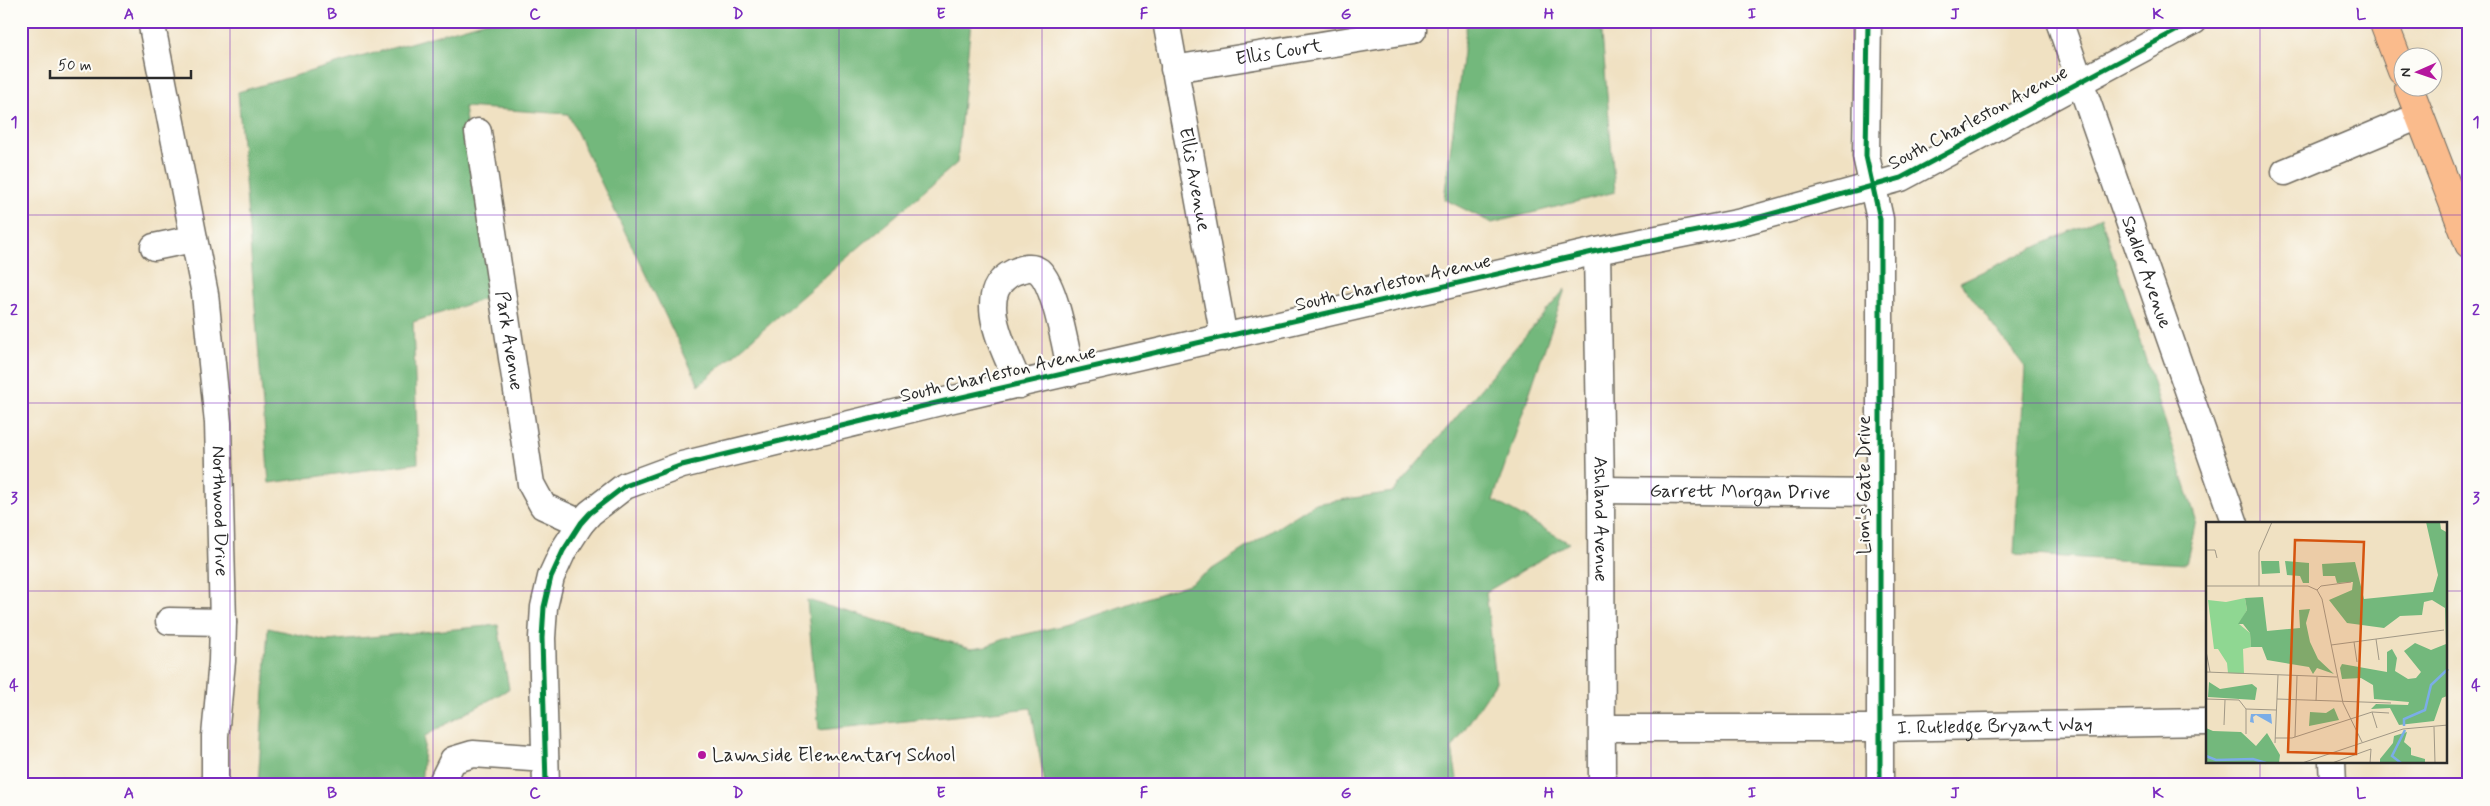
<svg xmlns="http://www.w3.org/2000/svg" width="2490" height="806" viewBox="0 0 2490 806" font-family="Mynerve,sans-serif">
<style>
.forest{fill:#73b87c;stroke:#4f7254}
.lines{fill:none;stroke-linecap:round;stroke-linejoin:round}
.minor-casing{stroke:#706b60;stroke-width:29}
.major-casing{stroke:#706b60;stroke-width:30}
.minor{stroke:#fff;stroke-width:26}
.major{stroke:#fabb8c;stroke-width:28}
.cycleway-casing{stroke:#fdfcf7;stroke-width:8}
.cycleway{stroke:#00873e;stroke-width:5}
.grid{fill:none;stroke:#7b2cbf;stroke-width:1;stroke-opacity:0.55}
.poi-dot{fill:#b5179e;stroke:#fdfcf7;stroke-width:2}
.labels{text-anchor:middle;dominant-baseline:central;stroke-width:4.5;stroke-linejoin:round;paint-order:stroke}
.street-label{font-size:19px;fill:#2b2b2b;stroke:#fdfcf7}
.poi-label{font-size:19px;fill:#2b2b2b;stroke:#fdfcf7;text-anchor:start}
.inset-river{fill:none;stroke:#7bade7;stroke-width:2.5}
.inset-road{fill:none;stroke:#a19886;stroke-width:1}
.view{fill:#d5540f;fill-opacity:0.15;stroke:#d5540f;stroke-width:2.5}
.inset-edge{fill:none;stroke:#2b2b2b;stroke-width:2.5}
.neatline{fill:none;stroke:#7b2cbf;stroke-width:2}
.grid-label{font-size:16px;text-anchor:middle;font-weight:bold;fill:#7b2cbf}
</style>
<rect width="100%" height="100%" fill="#fdfcf7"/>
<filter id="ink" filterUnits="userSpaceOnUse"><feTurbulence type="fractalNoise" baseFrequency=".02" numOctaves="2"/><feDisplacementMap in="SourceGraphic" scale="10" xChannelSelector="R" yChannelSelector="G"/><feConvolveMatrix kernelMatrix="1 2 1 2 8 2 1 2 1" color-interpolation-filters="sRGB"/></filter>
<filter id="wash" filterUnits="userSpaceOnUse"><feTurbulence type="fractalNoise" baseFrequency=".0096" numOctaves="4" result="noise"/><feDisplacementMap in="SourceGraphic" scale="20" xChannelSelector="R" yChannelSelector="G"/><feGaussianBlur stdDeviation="1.12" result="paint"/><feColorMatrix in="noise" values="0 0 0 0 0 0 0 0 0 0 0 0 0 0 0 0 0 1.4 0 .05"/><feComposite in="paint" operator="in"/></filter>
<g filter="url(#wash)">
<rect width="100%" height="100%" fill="#f0e1c2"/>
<g class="forest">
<path d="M487,21H971L957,163L699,385L568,114L464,107L490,297L413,322L418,463L269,483L238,92Z"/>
<path d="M1467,21H1601L1615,192L1492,223L1444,199Z"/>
<path d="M2101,217L2196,520L2186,564L2014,554L2025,367L1960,282Z"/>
<path d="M1565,289L1493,500L1569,543L1486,592L1496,682L1452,748L1458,785H1045L1031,708L819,730L807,600L971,648L986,646L1005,639L1069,624L1189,584L1314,504L1393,492Z"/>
<path d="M498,625L509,689L425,736L421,785H258L268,628L327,641Z"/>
</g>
</g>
<g filter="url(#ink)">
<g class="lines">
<defs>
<g id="minor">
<path id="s1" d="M151,21L205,294L218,423L223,622L222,661L215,736V785"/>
<path id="s2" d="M1166,21L1224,338"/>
<path d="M1868,21L1866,156L1880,219V785"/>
<path id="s3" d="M2059,21L2235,524"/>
<path id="s4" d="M1174,69L1413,30"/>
<path id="s5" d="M478,132L531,484L543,506L581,523"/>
<path d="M2285,172L2419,116"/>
<path d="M154,247L193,239"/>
<path id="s6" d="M1597,251L1601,490L1602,785"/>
<path d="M1019,385C1007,353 970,293 1014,272C1022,269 1031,265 1039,271C1056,286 1066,350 1071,373"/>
<path id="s7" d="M1601,490L1879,493"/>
<path d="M169,621L223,622"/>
<path id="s8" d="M1603,728H1880L2208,722"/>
<path d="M2332,762L2333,785"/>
<path d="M443,780L453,760L473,754L545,759"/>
<path d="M546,785L542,638L544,607L551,577L563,551L581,523L590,513L625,486L682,465L936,403L1597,251L1742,222L1901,178L2194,21"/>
</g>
<g id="major">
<path d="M2383,21L2402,71"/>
<path d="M2409,88L2469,244"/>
</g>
</defs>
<use href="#minor" class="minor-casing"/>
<use href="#major" class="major-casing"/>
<use href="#minor" class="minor"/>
<use href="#major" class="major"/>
<defs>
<g id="cycleway">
<path d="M1868,21L1866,156L1880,219V785"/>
<path d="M546,785L542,638L544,607L551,577L563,551L581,523L590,513L625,486L682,465L936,403L1597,251L1742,222L1901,178L2194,21"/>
</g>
</defs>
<use href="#cycleway" class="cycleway-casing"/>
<use href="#cycleway" class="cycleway"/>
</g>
</g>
<path class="grid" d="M230,21V785M433,21V785M636,21V785M839,21V785M1042,21V785M1245,21V785M1448,21V785M1651,21V785M1854,21V785M2057,21V785M2260,21V524M21,215H2469M21,403H2469M21,591H2208M2446,591H2469M2260,762V785"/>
<circle class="poi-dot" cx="702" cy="755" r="5"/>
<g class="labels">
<g class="street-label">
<text stroke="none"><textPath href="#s4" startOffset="106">Ellis Court</textPath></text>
<text transform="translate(1978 118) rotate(-28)">South Charleston Avenue</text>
<text stroke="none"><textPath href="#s2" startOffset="161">Ellis Avenue</textPath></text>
<text stroke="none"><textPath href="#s3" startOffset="266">Sadler Avenue</textPath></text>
<text transform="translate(1393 283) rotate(-13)">South Charleston Avenue</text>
<text stroke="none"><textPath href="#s5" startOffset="211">Park Avenue</textPath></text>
<text transform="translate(998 374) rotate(-13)">South Charleston Avenue</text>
<text transform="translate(1864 485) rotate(-90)">Lion's Gate Drive</text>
<text stroke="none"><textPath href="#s7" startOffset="139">Garrett Morgan Drive</textPath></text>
<text stroke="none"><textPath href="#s1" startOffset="496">Northwood Drive</textPath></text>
<text stroke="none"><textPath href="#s6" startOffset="268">Ashland Avenue</textPath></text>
<text stroke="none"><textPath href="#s8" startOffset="392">I. Rutledge Bryant Way</textPath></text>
</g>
<g class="poi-label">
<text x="712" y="755">Lawnside Elementary School</text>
</g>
</g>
<g transform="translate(2206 522)">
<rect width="241" height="241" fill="#f0e1c2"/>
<path d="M39,76L41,88L33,102L44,111L45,125L37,127L38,152L22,151L21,141L12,127H8L2,78L20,80Z" fill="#8fd792"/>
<path d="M220,0H234L235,7L242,11L241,174L236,176L228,199L193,203L184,186L165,187L170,182L202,183L203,180L168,177L167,163L155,156L136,157L134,146L136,142L181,150V130L186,127L191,136L189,149L202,157L210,156L215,150L198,129L209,121L225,128L240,122L239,86L226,78L218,80L216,93L194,94L178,106L141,101L123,78L146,68L147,60L131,61L129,54H117L116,42L149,40L158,77L227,70L232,53ZM55,39H73L74,51L56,52ZM79,39L103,41V61H97L94,54L81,53ZM57,75L61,109L94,106L93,88L104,87L100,101L104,120L112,137L128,152L111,146L107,152L103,145L61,138L56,125H45L44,111L37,102H32L41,88L39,76ZM3,160L14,167L46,162L51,166L49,178L2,175ZM128,186L133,198L103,204L104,190L120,191ZM0,206L7,209L35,210L50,224L61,211L74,233L73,241H0ZM201,210L198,220L205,226V233L219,237V241H174V237L187,221L188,214Z" fill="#73b87c"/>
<path d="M45,192H65L66,202L50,193L47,195L48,201L44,200Z" fill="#7bade7"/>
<path class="inset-river" d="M198,204V197L219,188L225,163L242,147M0,234L10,238L47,237L60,241M195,241L186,234L199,208"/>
<path class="inset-road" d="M0,28H9L11,36M0,64H102L111,68M53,64V30L66,0M111,68L116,77L137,181L156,220M111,68L115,64L145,60M170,117L173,138M148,120L151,140M125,123L238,108M0,129L4,150M0,150L131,155M0,177L33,178L40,187L70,188M71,177L185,181M110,179L111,155M40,187V212M166,190L171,206M18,203L19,178M228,205L229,241M89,215L91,154M69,216H86L166,190L183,191M69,221L72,153M96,241L197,207L242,203M126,241L165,227L164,241"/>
<path class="view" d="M89,18L158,20L150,232L82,230Z"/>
<rect width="241" height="241" class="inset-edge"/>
</g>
<rect width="2490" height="806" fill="none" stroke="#fdfcf7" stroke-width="55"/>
<g transform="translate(2418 72) rotate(268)"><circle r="24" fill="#fdfcf7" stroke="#a9a8a5"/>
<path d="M0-4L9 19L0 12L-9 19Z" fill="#b5179e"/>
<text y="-8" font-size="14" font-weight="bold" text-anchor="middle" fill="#2b2b2b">N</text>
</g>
<path d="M50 70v8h141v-8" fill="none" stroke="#2b2b2b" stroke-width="2.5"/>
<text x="58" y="70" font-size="15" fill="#2b2b2b" stroke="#fdfcf7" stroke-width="4" paint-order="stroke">50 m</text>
<rect x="28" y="28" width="2434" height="750" class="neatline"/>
<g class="grid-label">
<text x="129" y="19">A</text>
<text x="332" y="19">B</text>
<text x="535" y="19">C</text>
<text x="738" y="19">D</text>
<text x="941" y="19">E</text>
<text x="1144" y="19">F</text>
<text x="1346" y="19">G</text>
<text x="1549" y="19">H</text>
<text x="1752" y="19">I</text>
<text x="1955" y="19">J</text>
<text x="2158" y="19">K</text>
<text x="2361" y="19">L</text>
<text x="14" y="127">1</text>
<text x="2476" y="127">1</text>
<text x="14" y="315">2</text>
<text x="2476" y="315">2</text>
<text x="14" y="503">3</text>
<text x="2476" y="503">3</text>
<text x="14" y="690">4</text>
<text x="2476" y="690">4</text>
<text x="129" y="798">A</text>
<text x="332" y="798">B</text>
<text x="535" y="798">C</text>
<text x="738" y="798">D</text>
<text x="941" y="798">E</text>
<text x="1144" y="798">F</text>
<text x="1346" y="798">G</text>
<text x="1549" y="798">H</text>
<text x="1752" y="798">I</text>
<text x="1955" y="798">J</text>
<text x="2158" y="798">K</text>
<text x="2361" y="798">L</text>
</g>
</svg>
